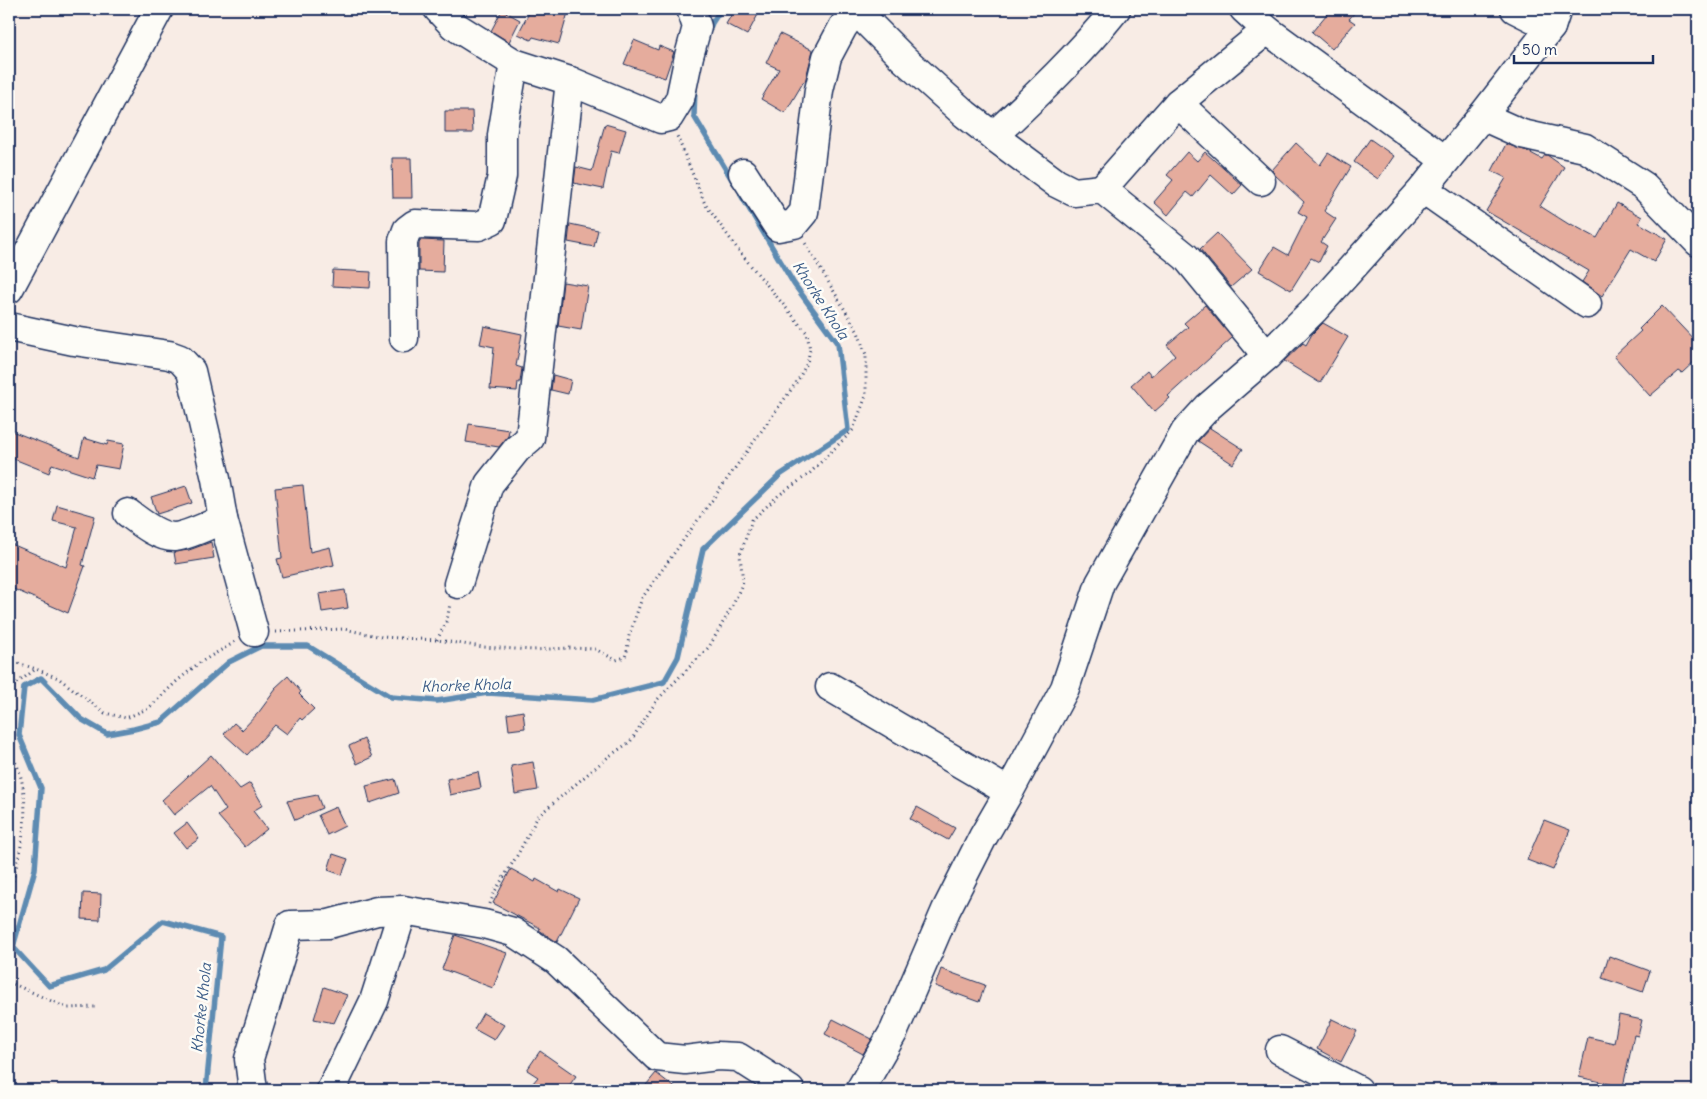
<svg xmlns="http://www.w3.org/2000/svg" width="1707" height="1099" viewBox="0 0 1707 1099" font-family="Delius,sans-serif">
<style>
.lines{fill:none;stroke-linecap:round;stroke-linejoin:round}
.stream{stroke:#5d8bb2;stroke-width:5.5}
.building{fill:#e5ac9d;stroke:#1b2f5e}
.minor-casing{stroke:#1b2f5e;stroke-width:31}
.path{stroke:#1b2f5e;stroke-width:3;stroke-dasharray:1 4;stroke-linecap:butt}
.minor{stroke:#fdfcf7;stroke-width:28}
.labels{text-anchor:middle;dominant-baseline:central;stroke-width:5;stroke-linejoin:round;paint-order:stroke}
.water-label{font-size:15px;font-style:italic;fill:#3c5d88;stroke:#fdfcf7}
</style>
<rect width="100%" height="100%" fill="#f8ece5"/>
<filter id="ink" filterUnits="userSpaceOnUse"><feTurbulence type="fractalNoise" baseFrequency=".02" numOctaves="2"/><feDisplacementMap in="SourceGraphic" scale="10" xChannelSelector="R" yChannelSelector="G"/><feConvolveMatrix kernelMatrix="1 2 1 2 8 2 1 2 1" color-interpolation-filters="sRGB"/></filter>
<g filter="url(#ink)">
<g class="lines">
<g class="stream">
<path d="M708,33L712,23L721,9"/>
<path d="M695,88L694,116L734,183"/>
<path d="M206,1090L221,937L163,921L104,970L49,986L13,947L35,869L41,788L19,735L24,687L41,678L81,719L107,734L134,729L161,722L229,662L261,646H308L391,697L437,701L488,693L593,700L664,682L678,657L703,549L780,475L848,430L838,344L794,284L741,195"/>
</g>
</g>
<g class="building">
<path d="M531,9H569L559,44L533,37L531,40L518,34Z"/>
<path d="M735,9H761L747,35L726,24Z"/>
<path d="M1331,9H1358L1349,19L1355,23L1332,49L1312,32Z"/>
<path d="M502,10L520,20L509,42L491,31Z"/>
<path d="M780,34L813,50L805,82L804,81L785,113L761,99L779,69L766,63Z"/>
<path d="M634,40L658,50L659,46L674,52L665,78L624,64Z"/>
<path d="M445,111H472L473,133H445Z"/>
<path d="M605,124L626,130L619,153L611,151L603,189L574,183L576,167L592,171Z"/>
<path d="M1370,139L1394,156L1378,179L1354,162Z"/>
<path d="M1296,143L1320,165L1328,153L1351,167L1324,211L1336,219L1321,242L1327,246L1319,262L1311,258L1291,290L1259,271L1274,247L1288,255L1307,217L1298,212L1304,202L1275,175L1272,170Z"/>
<path d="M1506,144L1527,151L1542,159L1545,155H1547L1564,167L1540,206L1570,225L1571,224L1597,238L1617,203L1642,217L1639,223L1667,239L1654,262L1631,249L1602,296L1582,282L1589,271L1486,211L1506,178L1492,171Z"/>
<path d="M1187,152L1197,161L1205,152L1242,185L1233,195L1211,175L1193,197L1187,192L1168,215L1154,202L1173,180L1167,175Z"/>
<path d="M392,158H411L412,198H393Z"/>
<path d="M570,224L598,230L594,247L568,242Z"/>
<path d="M1217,233L1252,269L1231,287L1200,249Z"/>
<path d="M420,240L444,241L443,272L419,271V244Z"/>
<path d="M333,270L371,272L370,288L332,286Z"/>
<path d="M563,282L588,286L581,330L558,326Z"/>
<path d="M1205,305L1232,338L1168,396L1170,398L1154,412L1131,385L1147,371L1151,376L1175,355L1167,345L1188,327L1184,323Z"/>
<path d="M1662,306L1698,344V358L1682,373L1679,371L1650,396L1614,356L1641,331L1639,329Z"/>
<path d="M1323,323L1348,337L1320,383L1284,361L1303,343L1306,345L1312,334Z"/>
<path d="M484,326L522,334L516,366L522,368L520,382H518L517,391L490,389L494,347L480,344Z"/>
<path d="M553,375L571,380L568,394L551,390Z"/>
<path d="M469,424L509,430L508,436L499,447L466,442Z"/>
<path d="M1210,428L1243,449L1233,464L1198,441Z"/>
<path d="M9,430L79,457L84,438L107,445L108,441L124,444L119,469L96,465L92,477L52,464L49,473L9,457Z"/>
<path d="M303,485L310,552L330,547L334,565L282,577L277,559L282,558L275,488Z"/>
<path d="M186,486L192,503L157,514L151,497Z"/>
<path d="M57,505L95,516L82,565L85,566L68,613L9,587V543L66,567L77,527L53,521Z"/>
<path d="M211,542L214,558L176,564L174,552L189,550Z"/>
<path d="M345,590L348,608L322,612L319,594Z"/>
<path d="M288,676L301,692L299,694L314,709L302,720L300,718L287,734L275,725L247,755L224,734L234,723L242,730L259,712L276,689L275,688Z"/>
<path d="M523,711L525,728L509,730L507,714Z"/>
<path d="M364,739L372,757L357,764L349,746Z"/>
<path d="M211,755L240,789L250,783L263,805L253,811L267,829L245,847L218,816L226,810L210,786L174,815L162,800Z"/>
<path d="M533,762L538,790L515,794L511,766Z"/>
<path d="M478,772L481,788L450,795L447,779Z"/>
<path d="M395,779L399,793L370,803L366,786Z"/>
<path d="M317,795L322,808L295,820L287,801Z"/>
<path d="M336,807L345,826L327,835L318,815Z"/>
<path d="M917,807L955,828L948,840L910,819Z"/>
<path d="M1544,820L1570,830L1553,870L1527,860Z"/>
<path d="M187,823L199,839L186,848L174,833Z"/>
<path d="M333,854L348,859L342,875L328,870Z"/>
<path d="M511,869L535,882L536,879L559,892L560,889L579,898L557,942L539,930L540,928L493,903Z"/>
<path d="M83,893L101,894L100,920L82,919Z"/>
<path d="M455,935L507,953L493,988L442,969Z"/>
<path d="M1609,956L1650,971L1643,992L1602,978Z"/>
<path d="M941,969L985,985L979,1002L935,986Z"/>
<path d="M324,987L347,995L334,1023L314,1019Z"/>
<path d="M483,1013L504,1025L494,1040L474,1029Z"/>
<path d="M1619,1015L1642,1020L1638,1036L1634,1035L1623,1087L1579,1077L1588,1037L1614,1043Z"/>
<path d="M833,1019L872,1039L863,1054L825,1034Z"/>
<path d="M1332,1019L1357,1031L1341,1062L1317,1049Z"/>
<path d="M540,1051L576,1076L566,1090H527L538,1077L527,1070Z"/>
<path d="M656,1073L678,1090H642Z"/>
</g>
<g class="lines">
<defs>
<g id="minor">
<path d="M438,9L453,25L514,63L570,81L661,119L669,117L680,99L689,56L697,27L691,9"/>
<path d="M861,9L868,23L904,59L965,114L993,136C1037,95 1079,55 1116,9"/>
<path d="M1244,9L1267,30L1445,160"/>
<path d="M1515,9L1551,27"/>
<path d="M1178,103L1261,181"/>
<path d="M1482,116L1522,134L1585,148L1644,186L1698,242"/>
<path d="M993,136L1056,183L1074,192L1102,189"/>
<path d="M743,173L778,227L794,224L804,212L819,90L827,57L843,27L856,9"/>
<path d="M1423,189L1587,304"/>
<path d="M9,289L159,9"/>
<path d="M9,327L74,341L169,355L180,359L191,371L216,479L223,519L254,632"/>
<path d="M404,338L403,241L407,230L415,224L479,226L492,220L502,176V135L514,63"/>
<path d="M1267,356L1186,257L1102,189L1178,103L1267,30"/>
<path d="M128,513C140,522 158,537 174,537C187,536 210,525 223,519"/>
<path d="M458,584L489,484L517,449L530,438L570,81"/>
<path d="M830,687L1009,792"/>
<path d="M1280,1050L1358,1090"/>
<path d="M253,1090L249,1059L290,925L329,924L377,911L403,910L484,924L513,932L556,960L657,1057L685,1060L717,1056L738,1057L790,1090"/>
<path d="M331,1090L374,1001L403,910"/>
<path d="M860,1090L894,1031L946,910L983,837L1009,792L1065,688L1100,583L1185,432L1208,407L1267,356L1315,309L1423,189L1482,116L1551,27L1557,9"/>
</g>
</defs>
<use href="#minor" class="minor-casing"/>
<g class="path">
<path d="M276,632L344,629L382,637L437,640L483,647L533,650L570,648L595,649L616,660L625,657L627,651L629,636L642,598L798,380L807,363L810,350L807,333L742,255L705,204L677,136"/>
<path d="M437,640L447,620L450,604"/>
<path d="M9,660L36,669"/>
<path d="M9,689L36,669L58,678L105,713L126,718L149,708L176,682L199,663L235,642"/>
<path d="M9,749C12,757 18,765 20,774C32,816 19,855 9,896"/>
<path d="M490,904L495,891L518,854L538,816L608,757L630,742L657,700L709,647L733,605L743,582L740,555L752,520L779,495L809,474L853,430L866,396V355L858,332L804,241"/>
<path d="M9,982L67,1008L97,1007"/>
</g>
<use href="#minor" class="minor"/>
</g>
</g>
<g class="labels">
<g class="water-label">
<text transform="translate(821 300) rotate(57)">Khorke Khola</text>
<text transform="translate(466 685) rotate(-2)">Khorke Khola</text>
<text transform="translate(201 1008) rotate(-84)">Khorke Khola</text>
</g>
</g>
<rect width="1707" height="1099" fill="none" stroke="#fdfcf7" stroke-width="30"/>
<rect x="15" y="15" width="1677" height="1069" fill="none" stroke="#1b2f5e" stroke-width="2" filter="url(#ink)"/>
<path d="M1514 55v8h139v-8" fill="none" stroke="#1b2f5e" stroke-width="2.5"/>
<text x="1522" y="55" font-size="15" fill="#1b2f5e" stroke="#fdfcf7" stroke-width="4" paint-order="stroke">50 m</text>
</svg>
